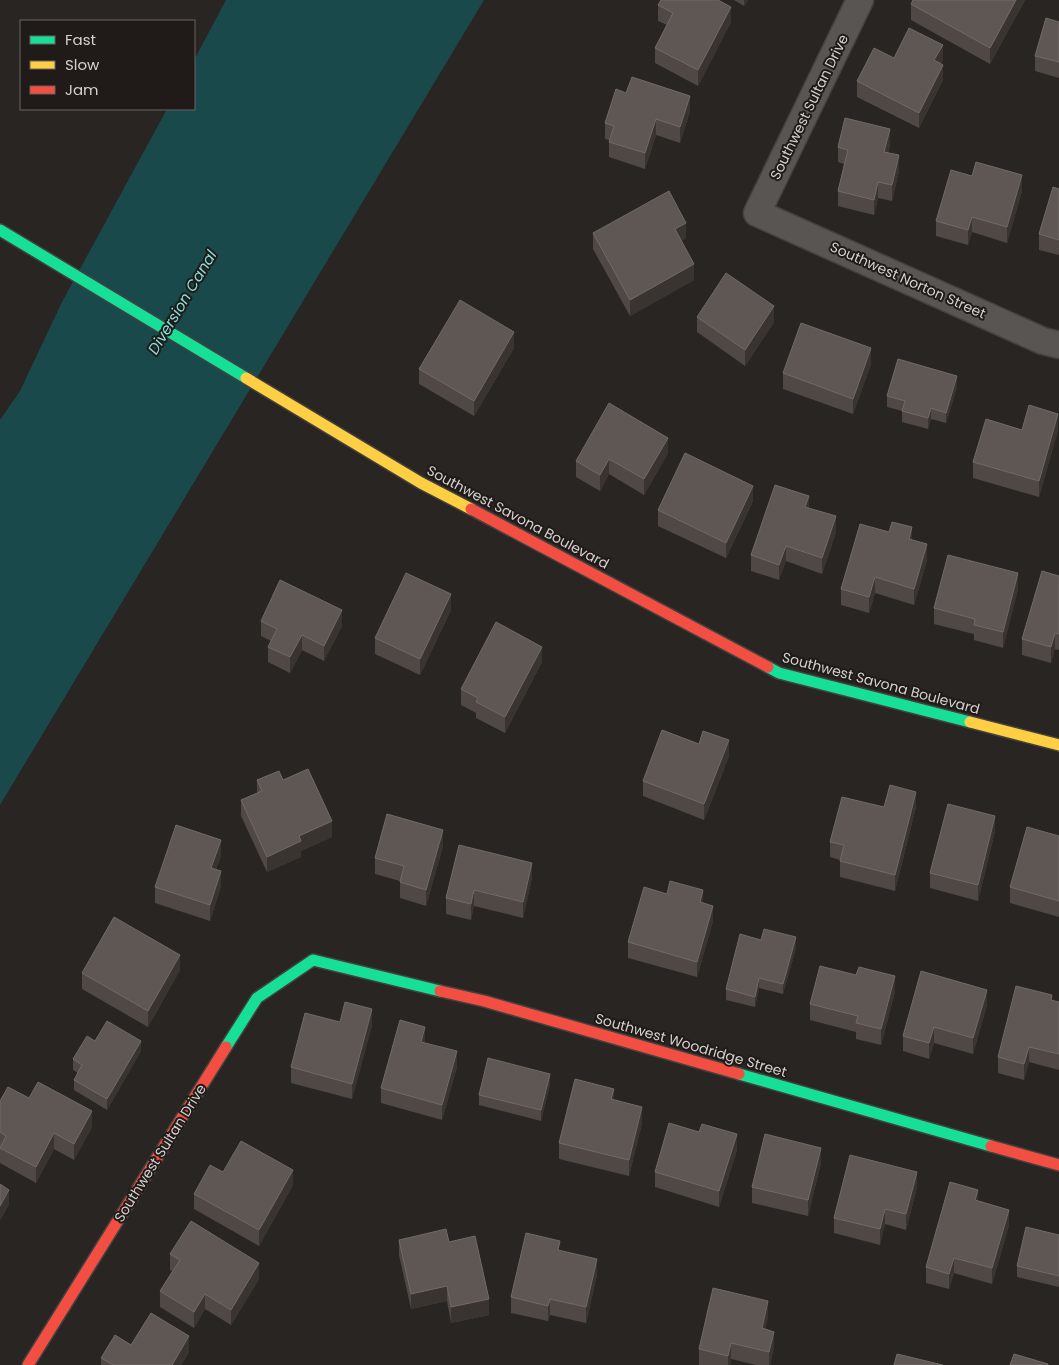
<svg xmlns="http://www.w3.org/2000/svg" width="1059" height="1365" viewBox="0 0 1059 1365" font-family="Poppins,sans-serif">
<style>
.water{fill:#19494a}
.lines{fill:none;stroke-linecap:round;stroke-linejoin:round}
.street-casing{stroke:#44413f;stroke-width:29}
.fast-casing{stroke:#44413f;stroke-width:14}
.slow-casing{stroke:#44413f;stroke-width:14}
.jam-casing{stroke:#44413f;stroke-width:14}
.street{stroke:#585553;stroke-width:26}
.fast{stroke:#16e098;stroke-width:11}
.slow{stroke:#ffcf43;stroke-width:11}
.jam{stroke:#f24e42;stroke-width:11}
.wall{fill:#504844}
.shaded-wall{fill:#3a3431}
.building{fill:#5e5753;stroke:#716a66}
.labels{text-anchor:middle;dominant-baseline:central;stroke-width:4;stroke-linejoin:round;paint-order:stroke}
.street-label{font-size:14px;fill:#d4d1ce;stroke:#201b18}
.water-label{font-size:15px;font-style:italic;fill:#86dfe0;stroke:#201b18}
</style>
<rect width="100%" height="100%" fill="#282523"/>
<path class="water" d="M226,0H484L0,805V420L20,391L62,302L167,109H194V60Z"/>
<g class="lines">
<defs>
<path id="street" d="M860,0L757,213L1043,341L1059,345"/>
<g id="fast">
<path d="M0,230L246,378"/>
<path d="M768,667L779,673L970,722"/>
<path d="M226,1047L257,998L313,960L440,991"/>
<path d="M739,1074L991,1146"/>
</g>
<g id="slow">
<path d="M246,378L421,483L471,509"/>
<path d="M970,722L1059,745"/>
</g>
<g id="jam">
<path d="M471,509L768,667"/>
<path d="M440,991L484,1001L739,1074"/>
<path d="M991,1146L1059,1165"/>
<path d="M28,1365L226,1047"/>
</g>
</defs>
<use href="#street" class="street-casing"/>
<use href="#fast" class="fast-casing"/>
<use href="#slow" class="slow-casing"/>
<use href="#jam" class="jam-casing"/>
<use href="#street" class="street"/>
<use href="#fast" class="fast"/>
<use href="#slow" class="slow"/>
<use href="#jam" class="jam"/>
</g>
<g class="wall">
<path d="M734,0H748L744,6Z"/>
<path d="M913,0H1025L990,64L911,20V4Z"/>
<path d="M658,5L731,22L698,86L655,63V48L667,25L658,21Z"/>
<path d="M1059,22V78L1035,71V56Z"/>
<path d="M894,58L943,60L941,64L943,80L919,128L857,97V81Z"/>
<path d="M626,93L690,111L680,143L656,135L645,169L609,157V140L605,139V123Z"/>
<path d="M890,145L888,153L899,171L892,201L878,198L874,215L838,206V191L844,164L838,162V147Z"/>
<path d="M1059,189V255L1039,250V234Z"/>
<path d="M1022,191L1007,243L972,232L968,245L936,236V221Z"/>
<path d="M593,233L686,238L681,241L694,280L630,316L593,249Z"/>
<path d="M697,317L774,322L745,366L697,332Z"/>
<path d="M514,348L474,416L419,384V369Z"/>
<path d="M871,364L853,414L783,389V373Z"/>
<path d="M957,387L946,423L931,419L928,429L902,422V411L887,407V396Z"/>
<path d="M1022,430H1058L1039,497L973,478V462Z"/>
<path d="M668,453L644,495L609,474L600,491L576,477V461Z"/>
<path d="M753,501L726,558L658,526V510Z"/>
<path d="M809,508L836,532L822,574L786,561L779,580L751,571V555Z"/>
<path d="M912,540L927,560L914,605L875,593L869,613L841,605V589Z"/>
<path d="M1059,576V650L1055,649L1051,663L1022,655V639Z"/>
<path d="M1018,589L1003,648L974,640V634L934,624V608Z"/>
<path d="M451,610L420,675L375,654V638Z"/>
<path d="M261,621L342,626L324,661L302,650L290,673L268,662V647L271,641L261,636Z"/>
<path d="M542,662L505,733L476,718V713L461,705V689Z"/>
<path d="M729,756L704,820L643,796V781Z"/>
<path d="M257,780H283L332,837L301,851V857L267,872L241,816V800L257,793Z"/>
<path d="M884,807H916L895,891L840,877V860L830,857V842Z"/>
<path d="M995,831L978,901L930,888V873Z"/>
<path d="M1059,836V917L1010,903V887Z"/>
<path d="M459,845L532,878L523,918L474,906L471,920L446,914V898Z"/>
<path d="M443,846L426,906L400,898V881L375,874V858Z"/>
<path d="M221,856L216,869L221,886L210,921L155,903V887Z"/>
<path d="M667,894L703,903L713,921L697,977L628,958V942Z"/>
<path d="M796,948L783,994L759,988L755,1007L726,1000V989Z"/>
<path d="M180,970L148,1027L82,989V973Z"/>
<path d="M895,992L881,1045L856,1039V1032L810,1020V1004Z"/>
<path d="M1052,1001L1059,1002V1070L1029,1062L1024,1080L998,1073V1057Z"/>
<path d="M987,1005L973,1054L934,1043L929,1059L903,1051V1036Z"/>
<path d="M340,1022L372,1025L352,1099L291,1083V1067Z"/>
<path d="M95,1041L141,1051L107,1110L74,1090V1080L78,1073L73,1070V1059Z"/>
<path d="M425,1043L457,1067L442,1120L381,1103V1088Z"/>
<path d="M550,1084L541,1121L479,1105V1095Z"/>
<path d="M29,1098L92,1127L74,1160L54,1149L36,1183L0,1163V1101Z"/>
<path d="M614,1100L642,1123L629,1176L559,1159V1143Z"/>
<path d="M699,1132L737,1150L719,1207L655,1187V1172Z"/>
<path d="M821,1163L808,1216L752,1203V1187Z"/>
<path d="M223,1172L293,1185L259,1246L194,1209V1194Z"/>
<path d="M917,1187L906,1230L885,1224L880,1245L834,1233V1218Z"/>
<path d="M978,1201L1009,1225L992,1284L954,1273L949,1289L926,1283V1267Z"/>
<path d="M1059,1235V1287L1017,1277V1266Z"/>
<path d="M399,1240L449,1242L489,1315L451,1323L447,1301L411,1309L399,1255Z"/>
<path d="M560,1250L597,1275L586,1323L550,1315L548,1321L511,1313V1297Z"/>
<path d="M170,1254L259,1279L231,1325L205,1309L194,1328L160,1307V1291L172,1271L170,1270Z"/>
<path d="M768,1317L765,1329L774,1347L770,1365H756L731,1359L730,1365H699V1349Z"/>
<path d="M131,1345L189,1352L181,1365H101V1358Z"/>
</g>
<g class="shaded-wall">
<path d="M744,0H748L744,6Z"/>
<path d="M1016,0H1025L990,64V48Z"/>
<path d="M731,7V22L698,86V70Z"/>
<path d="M943,45V60L934,76V60Z"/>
<path d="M943,65V80L919,128V113Z"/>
<path d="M690,96V111L680,143V127Z"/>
<path d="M656,119V135L645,169V153Z"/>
<path d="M890,129V145L884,167V152Z"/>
<path d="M899,155V171L892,201V185Z"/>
<path d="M1022,175V191L1007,243V227Z"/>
<path d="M878,182V198L874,215V200Z"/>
<path d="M972,217V232L968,245V230Z"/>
<path d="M686,223V238L675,245V229Z"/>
<path d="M694,264V280L630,316V300Z"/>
<path d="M774,306V322L745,366V350Z"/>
<path d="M514,332V348L474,416V401Z"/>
<path d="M871,348V364L853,414V399Z"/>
<path d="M957,376V387L946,423V413Z"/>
<path d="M931,408V419L928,429V418Z"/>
<path d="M1058,414V430L1039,497V481Z"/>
<path d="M668,438V453L644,495V479Z"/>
<path d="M609,459V474L600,491V475Z"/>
<path d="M753,486V501L726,558V543Z"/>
<path d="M809,496V512L805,507Z"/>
<path d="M836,516V532L822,574V558Z"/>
<path d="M912,527V543L909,539Z"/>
<path d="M927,544V560L914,605V589Z"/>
<path d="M786,546V561L779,580V565Z"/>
<path d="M1018,573V589L1003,648V632Z"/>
<path d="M875,577V593L869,613V597Z"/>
<path d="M451,594V610L420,675V659Z"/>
<path d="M342,610V626L324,661V646Z"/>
<path d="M1055,633V649L1051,663V647Z"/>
<path d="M302,635V650L290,673V657Z"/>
<path d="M542,647V662L505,733V717Z"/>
<path d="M729,740V756L704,820V804Z"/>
<path d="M916,792V807L895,891V875Z"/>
<path d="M995,816V831L978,901V885Z"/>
<path d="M332,821V837L301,851V857L267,872V857L299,836Z"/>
<path d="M443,830V846L426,906V890Z"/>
<path d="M221,840V856L211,883V868Z"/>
<path d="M532,863V878L523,918V902Z"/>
<path d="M221,871V886L210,921V905Z"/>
<path d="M474,890V906L471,920V904Z"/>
<path d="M703,890V906L700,902Z"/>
<path d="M713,906V921L697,977V962Z"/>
<path d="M796,937V948L783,994V984Z"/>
<path d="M180,955V970L148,1027V1011Z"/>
<path d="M895,976V992L881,1045V1029Z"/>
<path d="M759,978V988L755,1007V997Z"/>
<path d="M987,990V1005L973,1054V1038Z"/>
<path d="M372,1009V1025L352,1099V1084Z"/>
<path d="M425,1027V1042H421Z"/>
<path d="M934,1027V1043L929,1059V1043Z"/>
<path d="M141,1041V1051L107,1110V1099Z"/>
<path d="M1029,1047V1062L1024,1080V1064Z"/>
<path d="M457,1051V1067L442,1120V1105Z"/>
<path d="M550,1074V1084L541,1121V1110Z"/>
<path d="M614,1089V1105L611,1099Z"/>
<path d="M642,1107V1123L629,1176V1160Z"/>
<path d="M92,1111V1127L74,1160V1144Z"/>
<path d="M54,1133V1149L36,1183V1167Z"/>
<path d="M737,1134V1150L719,1207V1191Z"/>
<path d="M821,1148V1163L808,1216V1200Z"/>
<path d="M293,1170V1185L259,1246V1230Z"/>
<path d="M917,1172V1187L906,1230V1214Z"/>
<path d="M9,1190V1205L0,1221V1206Z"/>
<path d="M978,1190V1206L975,1200Z"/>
<path d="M885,1209V1224L880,1245V1229Z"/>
<path d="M1009,1210V1225L992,1284V1268Z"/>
<path d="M954,1258V1273L949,1289V1274Z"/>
<path d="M597,1259V1275L586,1323V1307Z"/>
<path d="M259,1263V1279L231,1325V1310Z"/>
<path d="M447,1286V1301L411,1309V1294Z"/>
<path d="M205,1294V1309L194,1328V1312Z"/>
<path d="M489,1299V1315L451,1323V1307Z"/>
<path d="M550,1299V1315L548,1321V1306Z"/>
<path d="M768,1301V1317L762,1344V1328Z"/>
<path d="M774,1332V1347L770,1365H769V1352Z"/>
<path d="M189,1336V1352L181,1365H172Z"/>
<path d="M731,1343V1359L730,1365H728V1356Z"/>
</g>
<g class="building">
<path d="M661,0H718L731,7L698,70L655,48L673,13L658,5Z"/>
<path d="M913,0H1016L990,48L911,4Z"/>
<path d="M1046,18L1059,22V62L1035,56Z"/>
<path d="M909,28L943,45L934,60L943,65L919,113L857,81L874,48L894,58Z"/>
<path d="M632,77L690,96L680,127L656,119L645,153L609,142L614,126L605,123L616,89L626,93Z"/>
<path d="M845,118L890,129L884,152L899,155L892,185L878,182L874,200L838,191L848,150L838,147Z"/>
<path d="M976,162L1022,175L1007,227L972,217L968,230L936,221L951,170L972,176Z"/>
<path d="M1053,187L1059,189V240L1039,234Z"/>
<path d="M669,191L686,223L675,229L694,264L630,300L593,233Z"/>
<path d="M726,273L774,306L745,350L697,317Z"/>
<path d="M460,300L514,332L474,401L419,369Z"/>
<path d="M801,323L871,348L853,399L783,373Z"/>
<path d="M898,359L957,376L946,413L931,408L928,418L902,411L905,401L887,396Z"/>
<path d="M609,403L668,438L644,479L609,459L600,475L576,461Z"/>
<path d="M1029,405L1058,414L1039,481L973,462L986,419L1022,430Z"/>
<path d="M685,453L753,486L726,543L658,510Z"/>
<path d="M775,485L809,496L805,507L836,516L822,558L786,546L779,565L751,555Z"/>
<path d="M892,522L912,527L909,539L927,544L914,589L875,577L869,597L841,589L860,524L889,532Z"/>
<path d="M948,555L1018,573L1003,632L974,625L975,619L934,608Z"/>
<path d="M1042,571L1059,576V634L1055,633L1051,647L1022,639Z"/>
<path d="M406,573L451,594L420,659L375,638Z"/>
<path d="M280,580L342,610L324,646L302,635L290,657L268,647L277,629L261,621Z"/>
<path d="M496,622L542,647L505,717L476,702L478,698L461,689Z"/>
<path d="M662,730L699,744L703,731L729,740L704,804L643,781Z"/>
<path d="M308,769L332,821L299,836L301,841L267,857L241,800L262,791L257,780L279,771L283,780Z"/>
<path d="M890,785L916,792L895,875L840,861L844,845L830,842L842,797L884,807Z"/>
<path d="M948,804L995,816L978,885L930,873Z"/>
<path d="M387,814L443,830L426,890L400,882L404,866L375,858Z"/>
<path d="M176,825L221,840L211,868L221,871L210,905L155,887Z"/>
<path d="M1027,827L1059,836V901L1010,887Z"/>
<path d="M459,845L532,863L523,902L474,890L471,904L446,898Z"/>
<path d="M670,881L703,890L700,902L713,906L697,962L628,942L644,887L667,894Z"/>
<path d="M114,917L180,955L148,1011L82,973Z"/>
<path d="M764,929L796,937L783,984L759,978L755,997L726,989L740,934L761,940Z"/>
<path d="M820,966L856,975L859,967L895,976L881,1029L856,1023L858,1016L810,1004Z"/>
<path d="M921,971L987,990L973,1038L934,1027L929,1043L903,1036Z"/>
<path d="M1016,986L1052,995L1051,1000L1059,1002V1054L1029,1047L1024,1064L998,1057Z"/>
<path d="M345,1002L372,1009L352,1084L291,1067L305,1013L340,1022Z"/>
<path d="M400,1020L425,1027L421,1042L457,1051L442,1105L381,1088Z"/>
<path d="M107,1021L141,1041L107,1099L74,1080L82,1065L73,1059L87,1036L95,1041Z"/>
<path d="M488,1058L550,1074L541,1110L479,1095Z"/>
<path d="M575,1079L614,1089L611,1099L642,1107L629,1160L559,1143Z"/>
<path d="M38,1082L92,1111L74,1144L54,1133L36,1167L0,1148L6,1136L0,1132V1101L8,1087L29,1098Z"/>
<path d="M669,1123L699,1132L702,1124L737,1134L719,1191L655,1172Z"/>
<path d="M765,1134L821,1148L808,1200L752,1187Z"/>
<path d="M241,1141L293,1170L259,1230L194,1194L210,1165L223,1172Z"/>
<path d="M850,1155L917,1172L906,1214L885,1209L880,1229L834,1218Z"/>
<path d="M950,1182L978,1190L975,1200L1009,1210L992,1268L954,1258L949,1274L926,1267Z"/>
<path d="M0,1184L9,1190L0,1206Z"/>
<path d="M191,1221L259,1263L231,1310L205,1294L194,1312L160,1291L180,1260L170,1254Z"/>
<path d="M1026,1227L1059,1235V1276L1017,1266Z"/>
<path d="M446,1229L449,1242L475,1236L489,1299L451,1307L447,1286L411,1294L399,1240Z"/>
<path d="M526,1233L560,1241L558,1250L597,1259L586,1307L550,1299L548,1306L511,1297Z"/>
<path d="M713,1288L768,1301L762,1328L774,1332L769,1352L731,1343L728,1356L699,1349Z"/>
<path d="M151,1313L189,1336L172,1365H173H113L101,1358L115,1335L131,1345Z"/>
<path d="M897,1354L943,1365H894Z"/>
<path d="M1014,1354L1048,1364V1365H1010Z"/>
</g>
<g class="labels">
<g class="street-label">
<text transform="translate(809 107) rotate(-64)">Southwest Sultan Drive</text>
<text transform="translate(908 280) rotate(24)">Southwest Norton Street</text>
<text transform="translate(518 517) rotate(28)">Southwest Savona Boulevard</text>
<text transform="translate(881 683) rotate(15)">Southwest Savona Boulevard</text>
<text transform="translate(691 1045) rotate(16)">Southwest Woodridge Street</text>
<text transform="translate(160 1153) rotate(-58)">Southwest Sultan Drive</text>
</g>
<g class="water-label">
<text transform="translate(182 302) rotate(-59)">Diversion Canal</text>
</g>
</g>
<rect x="20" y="20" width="175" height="90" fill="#201b18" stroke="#686461"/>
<rect x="30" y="36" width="25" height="8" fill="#16e098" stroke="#686461"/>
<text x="65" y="45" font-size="15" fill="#d4d1ce">Fast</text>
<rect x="30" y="61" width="25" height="8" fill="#ffcf43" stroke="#686461"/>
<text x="65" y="70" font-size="15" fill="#d4d1ce">Slow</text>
<rect x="30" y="86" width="25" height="8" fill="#f24e42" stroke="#686461"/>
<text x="65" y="95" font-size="15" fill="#d4d1ce">Jam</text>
</svg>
